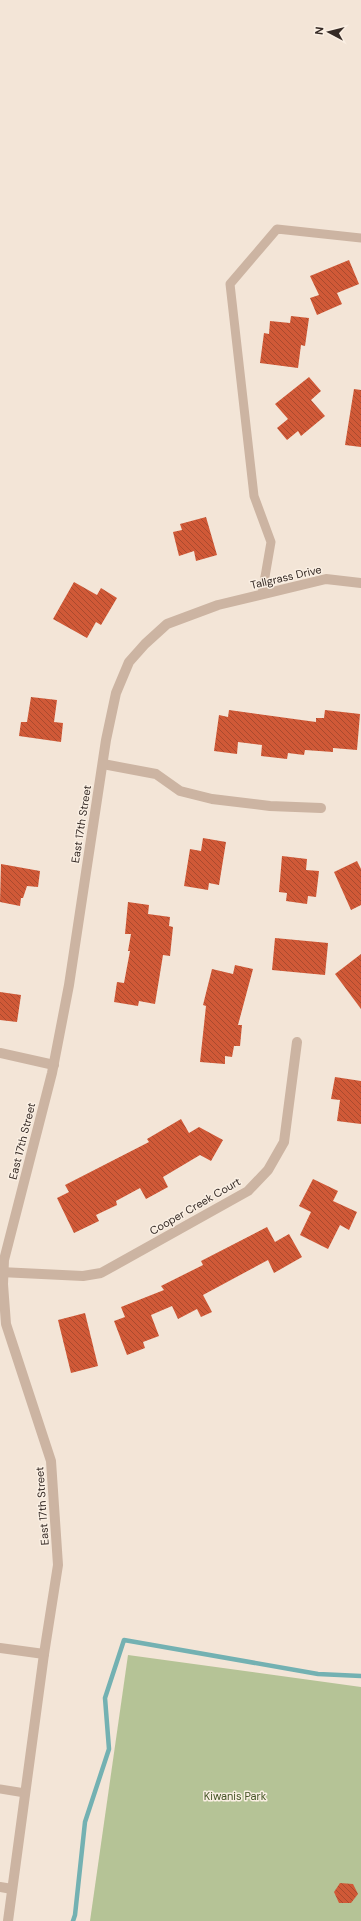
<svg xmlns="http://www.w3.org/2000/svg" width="361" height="1921" viewBox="0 0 361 1921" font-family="'DM Sans',sans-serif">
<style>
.park{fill:#b5c396}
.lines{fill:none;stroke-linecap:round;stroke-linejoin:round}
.stream{stroke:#73b1b2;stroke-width:4.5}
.building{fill:url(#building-back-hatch)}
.service{stroke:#ccb4a2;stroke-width:9}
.minor{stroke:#ccb4a2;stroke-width:10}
.labels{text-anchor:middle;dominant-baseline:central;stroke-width:3;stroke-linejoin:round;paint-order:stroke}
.street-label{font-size:11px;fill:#352a25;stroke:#faefe3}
.park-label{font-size:11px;fill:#465627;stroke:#faefe3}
</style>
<defs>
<pattern id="building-back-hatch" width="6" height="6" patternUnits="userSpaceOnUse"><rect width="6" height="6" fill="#d05937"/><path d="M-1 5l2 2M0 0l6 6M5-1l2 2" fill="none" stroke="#aa4a2e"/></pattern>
</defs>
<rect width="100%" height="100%" fill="#f3e5d7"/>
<path class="park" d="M128,1655L361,1687V1921H90Z"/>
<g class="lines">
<path class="stream" d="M73,1921L75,1915L85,1822L109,1749L105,1698L124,1640L318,1674L361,1676"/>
</g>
<g class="building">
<path d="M349,260L359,284L337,293L342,304L317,315L310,298L319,295L310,276Z"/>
<path d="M291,316L309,318L305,346L301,345L298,368L260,363L264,333L269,334L270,321L290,323Z"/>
<path d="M309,377L321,391L311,400L325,416L301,436L298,431L287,440L277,428L288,419L275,404Z"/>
<path d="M354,389L361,390V447L345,445Z"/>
<path d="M206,517L217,555L196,561L194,551L179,556L173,532L182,530L180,524Z"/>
<path d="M74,582L97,595L101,588L117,598L101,625L96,622L87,638L53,619Z"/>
<path d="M31,697L57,700L54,722L63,723L61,742L19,736L21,722H27Z"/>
<path d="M229,710L316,722V718H324L325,710L360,714L357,750L333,748V752L305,750L304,755L288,753L287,759L261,756L262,745L238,742L237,754L214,751L219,715L228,717Z"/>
<path d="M203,838L226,842L219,885L209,883L208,890L184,886L190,849L201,851Z"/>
<path d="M282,856L307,859L306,870L319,871L316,897L308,896L307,904L286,901L287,893L279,892Z"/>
<path d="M357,861L361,869V905L351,910L334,872Z"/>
<path d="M1,864L40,871L38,887L27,886L23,898H21L20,906L0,902Z"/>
<path d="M128,902L149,905L148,914L170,917L169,926L173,927L170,956L163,955L155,1004L139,1001L138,1006L114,1002L117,982L124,983L130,951H128L131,934H125Z"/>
<path d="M275,938L328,943L325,975L272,970Z"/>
<path d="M361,954V1009L335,974Z"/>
<path d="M235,965L253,969L238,1025H242L240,1046H234L232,1057L225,1056V1064L200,1062L206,1006L203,1005L212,969L233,974Z"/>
<path d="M0,992L21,995L17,1022L0,1020Z"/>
<path d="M335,1077L361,1081V1124L337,1121L340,1100L331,1099Z"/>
<path d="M181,1119L189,1133L199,1127L223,1140L211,1161L200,1155L163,1177L168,1187L146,1199L140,1188L116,1201L117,1205L96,1215L99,1221L74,1233L57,1198L69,1192L65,1185L149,1142L147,1139Z"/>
<path d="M313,1179L338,1191L333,1201L357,1212L349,1230L340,1225L328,1249L300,1235L311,1212L299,1206Z"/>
<path d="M267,1227L275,1242L289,1234L302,1257L274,1273L268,1260L203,1295L212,1312L201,1317L197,1309L178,1319L172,1306L151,1315L159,1336L143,1342L145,1348L127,1355L114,1321L125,1317L121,1307L164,1290L161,1286L203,1265L201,1261Z"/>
<path d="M85,1313L98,1366L71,1373L58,1320Z"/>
<path d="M340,1883L353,1884L358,1894L351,1903H339L334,1892Z"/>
</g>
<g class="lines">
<g class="service">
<path d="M262,594L271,542L254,496L230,284L277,229L361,238"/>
<path d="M0,1789L25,1793"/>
</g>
<g class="minor">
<path d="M103,764L156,774L180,791L212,799L270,806L321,808"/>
<path d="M0,1053L54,1065"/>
<path d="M0,1272L83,1276L101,1273L248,1191L268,1170L284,1142L297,1042"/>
<path d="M0,1648L44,1654"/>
<path d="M0,1887L12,1889"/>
<path d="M8,1921L44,1654L58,1565L51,1461L6,1324L3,1284L4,1260L52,1073L69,985L106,740L116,693L129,662L145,644L167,624L218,605L326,579L361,583"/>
</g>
</g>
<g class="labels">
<g class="street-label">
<text transform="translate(286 577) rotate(-13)">Tallgrass Drive</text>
<text transform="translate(81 824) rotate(-81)">East 17th Street</text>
<text transform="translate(22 1141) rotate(-76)">East 17th Street</text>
<text transform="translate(195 1206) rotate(-30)">Cooper Creek Court</text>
<text transform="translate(42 1506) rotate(-94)">East 17th Street</text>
</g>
<g class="park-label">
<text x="235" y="1796">Kiwanis Park</text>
</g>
</g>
<g transform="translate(329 32) rotate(277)" stroke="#faefe3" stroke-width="3" paint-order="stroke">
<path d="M0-3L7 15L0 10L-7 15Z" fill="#352a25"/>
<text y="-6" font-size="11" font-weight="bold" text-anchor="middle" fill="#352a25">N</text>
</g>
</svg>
